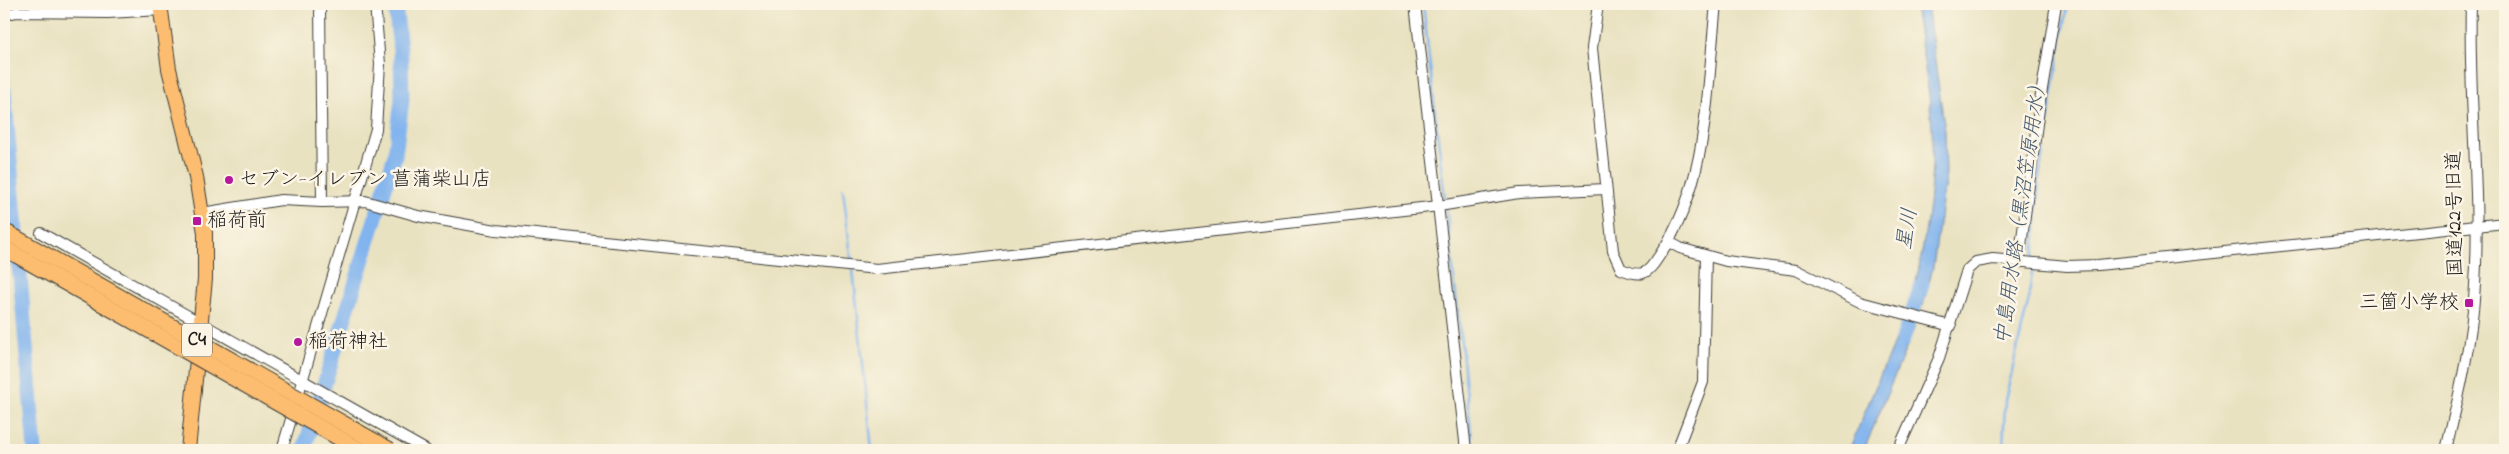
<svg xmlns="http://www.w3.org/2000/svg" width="2509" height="454" viewBox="0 0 2509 454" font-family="'Indie Flower','Klee One',sans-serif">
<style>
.water{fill:#81b4ee;stroke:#4e6885}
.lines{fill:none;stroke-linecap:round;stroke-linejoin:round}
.stream{stroke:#81b4ee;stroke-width:2.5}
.river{stroke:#81b4ee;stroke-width:15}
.minor-casing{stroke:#3b3a35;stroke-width:12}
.major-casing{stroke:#3b3a35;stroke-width:16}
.minor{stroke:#fff;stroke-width:10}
.major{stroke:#fcbd6f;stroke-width:14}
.highway-bridge-casing{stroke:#3b3a35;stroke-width:17;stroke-linecap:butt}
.highway-bridge{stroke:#fcbd6f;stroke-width:15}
.poi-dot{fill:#b5179e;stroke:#fcf5e5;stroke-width:2}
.labels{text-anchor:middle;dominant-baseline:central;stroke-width:5;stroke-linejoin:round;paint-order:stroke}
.shield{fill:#fcf5e5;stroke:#5f5d58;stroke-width:1}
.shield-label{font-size:19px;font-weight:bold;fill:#1c1c1c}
.poi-label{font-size:20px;fill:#1c1c1c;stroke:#fcf5e5;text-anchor:start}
.street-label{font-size:20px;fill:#1c1c1c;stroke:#fcf5e5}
.water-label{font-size:21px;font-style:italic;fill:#445970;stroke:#fcf5e5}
</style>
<rect width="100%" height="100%" fill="#fcf5e5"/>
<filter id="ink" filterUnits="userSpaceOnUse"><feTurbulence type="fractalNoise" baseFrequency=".02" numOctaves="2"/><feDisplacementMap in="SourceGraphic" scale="10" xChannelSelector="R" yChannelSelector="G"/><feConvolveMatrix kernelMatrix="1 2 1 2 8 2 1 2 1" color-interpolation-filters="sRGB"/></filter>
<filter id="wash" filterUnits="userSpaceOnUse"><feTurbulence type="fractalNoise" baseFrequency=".0096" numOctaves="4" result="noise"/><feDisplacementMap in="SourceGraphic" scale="20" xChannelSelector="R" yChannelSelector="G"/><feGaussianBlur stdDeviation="1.12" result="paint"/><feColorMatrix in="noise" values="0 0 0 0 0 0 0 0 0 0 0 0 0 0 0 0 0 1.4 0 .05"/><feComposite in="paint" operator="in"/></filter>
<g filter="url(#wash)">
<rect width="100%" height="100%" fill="#e9e2c1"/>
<g class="water">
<path d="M1915,4H1927L1945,131L1946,174L1933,267L1923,306L1911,302C1925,247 1934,186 1932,129C1930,87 1920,45 1915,4Z"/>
<path d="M1903,321L1916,324L1864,450H1849Z"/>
</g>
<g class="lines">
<g class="stream">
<path d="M1423,4L1445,201"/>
<path d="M843,189L852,265"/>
<path d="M1446,206L1473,450"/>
<path d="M2034,260L2039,177L2067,4"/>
<path d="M853,270L872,450"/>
<path d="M2003,450L2005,400L2028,303L2033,265"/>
</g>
<g class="river">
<path d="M4,90L35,450"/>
<path d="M1902,341L1922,285"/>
<path d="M304,450L395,155L402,100L401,58L395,4"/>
</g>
</g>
</g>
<g filter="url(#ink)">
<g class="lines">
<defs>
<g id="minor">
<path d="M320,4L322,202"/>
<path d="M1415,4L1466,450"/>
<path d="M1598,4L1592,48L1613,251L1621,269C1626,271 1637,275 1643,273C1650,271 1657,259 1661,253C1709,182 1707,86 1716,4"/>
<path d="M4,15L17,12L108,13L161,10"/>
<path d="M202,213L281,200L322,202L365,201L418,216L496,230L877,269L1439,206L1519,193L1606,189"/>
<path d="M41,233L426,450"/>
<path d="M1669,242L1680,248L1726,261L1796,270L1860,302L1951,326"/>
<path d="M2019,261L2040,101L2056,4"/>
<path d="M282,450L376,129L380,64L375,4"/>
<path d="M1677,450L1703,382L1706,256"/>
<path d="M1898,450L1939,358L1967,270L1976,262L1993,259L2067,266L2098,265L2505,223"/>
<path d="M2446,450C2459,396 2472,342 2475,285C2481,192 2468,98 2471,4"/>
</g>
<path id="major" d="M160,4L169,69L196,177L205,233V279L188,450"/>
</defs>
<use href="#minor" class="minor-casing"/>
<use href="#major" class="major-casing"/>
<use href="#minor" class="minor"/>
<use href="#major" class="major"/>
<defs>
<g id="highway-bridge">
<path d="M4,231L390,450"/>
<path d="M4,248L360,450"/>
</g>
</defs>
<use href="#highway-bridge" class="highway-bridge-casing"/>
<use href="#highway-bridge" class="highway-bridge"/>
</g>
</g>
<g class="poi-dot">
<circle cx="229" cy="180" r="5"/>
<rect x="192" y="216" width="10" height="10" rx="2.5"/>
<rect x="2464" y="298" width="10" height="10" rx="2.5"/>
<circle cx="298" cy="342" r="5"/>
</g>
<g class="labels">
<rect class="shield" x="182" y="323.5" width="30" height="33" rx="4"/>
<g class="shield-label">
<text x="197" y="340">C4</text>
</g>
<g class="poi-label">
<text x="239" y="180">セブン-イレブン 菖蒲柴山店</text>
<text x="207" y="221">稲荷前</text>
<text x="2459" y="303" text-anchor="end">三箇小学校</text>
<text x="308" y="342">稲荷神社</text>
</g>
<g class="street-label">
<text transform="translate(2456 214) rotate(-91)">国道122号旧道</text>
</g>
<g class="water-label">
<text transform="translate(2022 210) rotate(-82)">中島用水路（黒沼笠原用水）</text>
<text transform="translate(1908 229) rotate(-81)">星川</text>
</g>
</g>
<rect width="2509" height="454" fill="none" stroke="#fcf5e5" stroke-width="20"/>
</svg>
